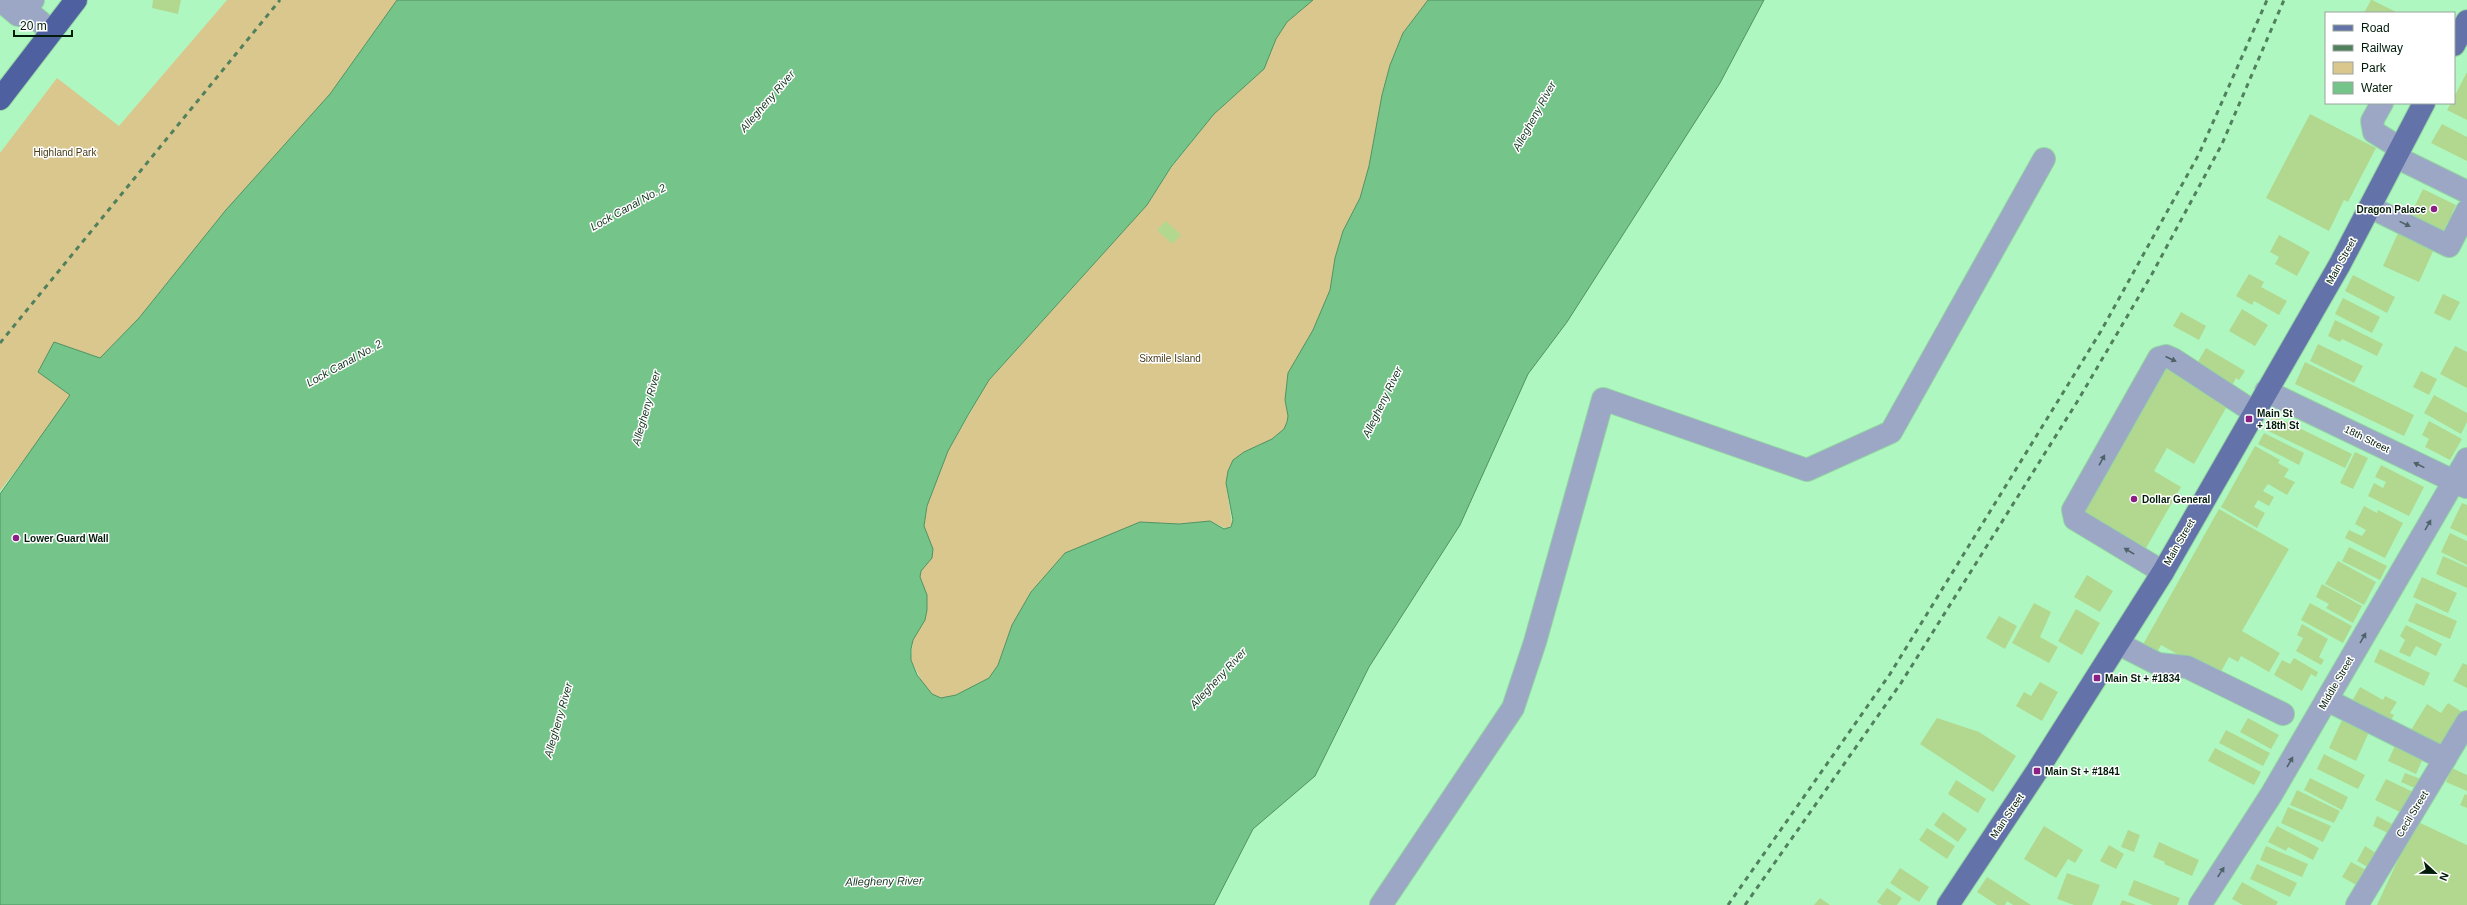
<svg xmlns="http://www.w3.org/2000/svg" width="2467" height="905" viewBox="0 0 2467 905" font-family="Helvetica,sans-serif">
<style>
.green{fill:#dac78e}
.water{fill:#75c48a;stroke:#529263}
.building{fill:#b2d890}
.lines{fill:none;stroke-linecap:round;stroke-linejoin:round}
.minor-casing{stroke:#93d4a3;stroke-width:24}
.major-casing{stroke:#93d4a3;stroke-width:24}
.highway-casing{stroke:#93d4a3;stroke-width:24}
.minor{stroke:#9ca7c6;stroke-width:22}
.major{stroke:#6373aa;stroke-width:22}
.highway{stroke:#4f60a0;stroke-width:22}
.rail{stroke:#51805d;stroke-width:3;stroke-dasharray:5 5;stroke-linecap:butt}
.oneway{fill:#4e6268}
.poi-dot{fill:#8b1f83;stroke:#fff;stroke-width:1.5}
.labels{text-anchor:middle;dominant-baseline:central;stroke-width:3;stroke-linejoin:round;paint-order:stroke}
.park-label{font-size:10px;fill:#463a13;stroke:#fff}
.poi-label{font-size:10px;font-weight:bold;fill:#011c09;stroke:#fff;text-anchor:start}
.street-label{font-size:10px;fill:#011c09;stroke:#fff}
.water-label{font-size:11px;font-style:italic;fill:#14351e;stroke:#fff}
</style>
<rect width="100%" height="100%" fill="#aff7c0"/>
<g class="green">
<path d="M227,0H397L330,94L225,211L139,318L100,358L54,343L70,395L55,419L0,491V153L57,78L119,126Z"/>
<path d="M1313,0H1428L1403,33L1390,65L1382,95L1369,166L1360,198L1343,231L1335,258L1330,290L1285,400L1288,416L1285,429L1272,439L1244,452L1226,483L1232,524L1227,529L1210,521L1179,524L1140,522L1065,553L1031,592L1012,625L998,665L989,678L956,695L941,698L932,694L924,686L911,660L913,640L925,620L923,584L920,577L921,571L932,558L929,540L924,526L927,506L948,451L989,380L1147,205L1171,168L1214,114L1255,77L1268,60L1276,39L1287,22Z"/>
</g>
<path class="water" d="M397,0H1313L1287,22L1276,39L1264,69L1214,114L1171,167L1147,205L989,380L968,415L948,451L927,506L924,526L933,549L932,558L921,571L920,577L927,595V610L925,620L913,640L911,649V660L917,675L932,694L941,698L956,695L989,678L998,665L1012,625L1031,592L1065,553L1140,522L1179,524L1210,521L1224,529L1231,527L1233,520L1226,483L1228,471L1233,460L1244,452L1272,439L1284,429L1287,422L1288,416L1285,400L1288,373L1313,330L1330,290L1335,258L1343,231L1360,198L1369,166L1382,95L1390,65L1403,33L1428,0H1764L1720,83L1567,322L1528,374L1460,525L1369,667L1315,776L1253,829L1214,905H0V494L70,395L38,372L54,342L100,358L139,318L225,211L330,94Z"/>
<g class="building">
<path d="M153,0H181L178,14L152,8Z"/>
<path d="M2371,0H2372L2398,13H2364Z"/>
<path d="M2467,72V120L2447,110L2451,103H2454V97Z"/>
<path d="M2310,114L2376,148L2348,202L2344,200L2329,231L2266,198Z"/>
<path d="M2442,124L2467,137V161L2431,143Z"/>
<path d="M2423,189L2456,205L2452,213L2458,216L2453,225L2447,223L2442,234L2409,218Z"/>
<path d="M1166,221L1181,235L1172,244L1157,230Z"/>
<path d="M2399,231L2435,247L2419,282L2383,266Z"/>
<path d="M2279,235L2310,252L2297,276L2275,264L2279,257L2270,252Z"/>
<path d="M2249,274L2264,282L2261,287L2287,301L2279,315L2254,301L2252,305L2236,296Z"/>
<path d="M2353,275L2395,297L2387,313L2345,291Z"/>
<path d="M2443,294L2460,302L2450,321L2434,313Z"/>
<path d="M2343,298L2380,317L2372,333L2335,314Z"/>
<path d="M2242,309L2268,325L2255,346L2229,331Z"/>
<path d="M2181,312L2206,326L2199,340L2173,326Z"/>
<path d="M2335,320L2383,344L2377,356L2342,339L2340,342L2328,336Z"/>
<path d="M2318,344L2363,366L2354,383L2310,361Z"/>
<path d="M2455,346L2467,352V388L2440,374Z"/>
<path d="M2206,348L2245,371L2239,380L2236,378L2232,386L2196,365Z"/>
<path d="M2305,362L2414,415L2404,436L2295,384Z"/>
<path d="M2166,364L2230,401L2194,464L2167,448L2154,471L2181,487L2146,548L2082,511Z"/>
<path d="M2421,371L2437,379L2429,395L2413,387Z"/>
<path d="M2434,395L2467,413V422L2461,434L2424,413Z"/>
<path d="M2273,415L2352,454L2345,468L2266,430Z"/>
<path d="M2429,421L2462,439L2450,460L2425,447L2429,439L2422,435Z"/>
<path d="M2264,433L2304,453L2299,465L2258,444Z"/>
<path d="M2255,446L2280,460L2278,463L2289,469L2284,477L2295,482L2287,495L2268,484L2263,491L2274,497L2269,506L2258,500L2254,507L2265,513L2257,528L2221,507Z"/>
<path d="M2355,452L2368,458L2353,489L2340,483Z"/>
<path d="M2381,465L2424,487L2409,516L2368,496L2374,483L2383,488L2386,482L2375,477Z"/>
<path d="M2462,503L2467,505V536L2450,528Z"/>
<path d="M2364,506L2377,513L2378,510L2403,523L2385,558L2345,538L2349,530L2362,536L2366,530L2355,524Z"/>
<path d="M2219,509L2289,549L2242,631L2280,653L2269,672L2241,656L2238,662L2229,657L2218,677L2161,645L2155,656L2141,648Z"/>
<path d="M2450,533L2467,541V565L2441,552Z"/>
<path d="M2349,547L2387,566L2380,580L2342,561Z"/>
<path d="M2443,556L2467,567V588L2436,574Z"/>
<path d="M2338,561L2376,582L2364,605L2325,584Z"/>
<path d="M2087,575L2113,591L2100,612L2074,597Z"/>
<path d="M2422,577L2457,593L2448,613L2413,597Z"/>
<path d="M2322,584L2362,606L2353,623L2326,608L2329,604L2316,597Z"/>
<path d="M2034,603L2051,612L2040,637L2058,647L2049,663L2012,643Z"/>
<path d="M2310,603L2352,626L2343,643L2301,620Z"/>
<path d="M2416,603L2457,621L2450,639L2408,621Z"/>
<path d="M2076,609L2100,623L2082,655L2058,641Z"/>
<path d="M1999,616L2017,626L2005,649L1986,638Z"/>
<path d="M2302,624L2328,639L2319,657L2324,660L2321,665L2296,651L2303,638L2297,635Z"/>
<path d="M2406,625L2442,644L2436,656L2416,646L2410,657L2399,652L2405,640L2400,636Z"/>
<path d="M2380,649L2430,673L2424,686L2374,662Z"/>
<path d="M2294,658L2318,672L2316,677L2311,674L2302,691L2274,675L2282,660L2290,664Z"/>
<path d="M2463,663L2467,665V688L2453,681Z"/>
<path d="M2040,682L2058,692L2042,721L2016,706L2024,692L2031,696Z"/>
<path d="M2360,687L2383,700L2385,696L2397,702L2390,713L2394,715L2389,724L2351,703Z"/>
<path d="M2448,703L2464,713L2441,749L2411,730L2427,704L2441,713Z"/>
<path d="M1937,718L1979,732L2016,756L1993,792L1920,744Z"/>
<path d="M2248,718L2279,735L2271,749L2240,732Z"/>
<path d="M2342,720L2369,732L2356,761L2329,748Z"/>
<path d="M2226,730L2270,753L2263,766L2219,743Z"/>
<path d="M2397,741L2425,754L2416,774L2388,761Z"/>
<path d="M2215,748L2261,772L2254,785L2208,761Z"/>
<path d="M2324,754L2365,775L2358,789L2317,769Z"/>
<path d="M2452,768L2467,775V791L2446,782Z"/>
<path d="M2405,773L2421,779L2417,789L2401,782Z"/>
<path d="M2310,778L2348,797L2342,810L2304,790Z"/>
<path d="M2386,779L2413,792L2402,813L2375,800Z"/>
<path d="M1956,780L1986,799L1978,813L1948,794Z"/>
<path d="M2297,790L2340,811L2334,823L2290,805Z"/>
<path d="M2465,794L2467,795V808L2460,805Z"/>
<path d="M2288,807L2331,826L2323,842L2281,823Z"/>
<path d="M1943,812L1967,829L1958,842L1934,825Z"/>
<path d="M2377,816L2392,824L2388,833L2373,826Z"/>
<path d="M2416,821L2467,845V905H2377Z"/>
<path d="M2044,826L2083,850L2075,863L2068,859L2056,878L2024,859Z"/>
<path d="M2277,826L2319,848L2313,860L2288,847L2286,851L2268,842Z"/>
<path d="M1927,828L1955,846L1947,859L1919,840Z"/>
<path d="M2128,830L2140,835L2134,852L2121,847Z"/>
<path d="M2159,842L2199,860L2192,876L2164,864L2165,862L2153,857Z"/>
<path d="M2109,845L2124,854L2116,869L2100,861Z"/>
<path d="M2266,846L2308,864L2302,877L2260,860Z"/>
<path d="M2365,846L2379,855L2371,869L2357,861Z"/>
<path d="M2351,862L2366,870L2358,886L2342,877Z"/>
<path d="M2257,864L2297,883L2290,897L2250,879Z"/>
<path d="M1900,868L1929,887L1919,902L1890,883Z"/>
<path d="M2067,873L2100,885L2092,905H2074L2057,899Z"/>
<path d="M1987,877L2031,905H2013L2007,901L2005,905H1997L1977,892Z"/>
<path d="M2134,880L2180,898L2177,905H2153L2128,895Z"/>
<path d="M2242,882L2278,902L2276,905H2243L2232,899Z"/>
<path d="M1887,888L1902,898L1897,905H1882L1877,902Z"/>
<path d="M1820,898L1830,905H1814Z"/>
<path d="M2122,900L2136,905H2120Z"/>
</g>
<g class="lines">
<defs>
<g id="minor">
<path d="M0,0L18,15L33,0"/>
<path d="M25,9L51,31"/>
<path d="M2382,103L2372,121L2374,132L2400,148"/>
<path d="M2396,157L2467,192"/>
<path d="M2370,207L2449,246L2467,211"/>
<path d="M2266,391L2466,487"/>
<path d="M2163,572L2075,519L2073,510L2159,358L2166,356L2173,359L2254,412"/>
<path d="M2119,644L2158,664L2187,667L2283,714"/>
<path d="M2327,700L2445,759"/>
<path d="M1381,905L1513,708L1535,642L1603,399L1807,470L1891,432L2044,159"/>
<path d="M2200,905L2271,795L2467,459"/>
<path d="M2357,905L2467,722"/>
</g>
<g id="major">
<path d="M2454,45L2467,21"/>
<path d="M1948,905L2037,771L2163,572L2340,264L2424,103"/>
</g>
<path id="highway" d="M0,99L76,0"/>
</defs>
<use href="#minor" class="minor-casing"/>
<use href="#major" class="major-casing"/>
<use href="#highway" class="highway-casing"/>
<use href="#minor" class="minor"/>
<use href="#major" class="major"/>
<use href="#highway" class="highway"/>
<g class="rail">
<path d="M0,343L280,0"/>
<path d="M1728,905L1890,674L2101,331L2199,154L2267,0"/>
<path d="M1745,905L1901,683L2077,402L2152,274L2222,144L2284,0"/>
</g>
</g>
<defs><path id="oneway-solid" d="M-6-.8H1V-3.2L6.5 0L1 3.2V.8H-6Z"/></defs>
<g class="oneway">
<use href="#oneway-solid" transform="translate(2405 224) rotate(26)"/>
<use href="#oneway-solid" transform="translate(2171 359) rotate(25)"/>
<use href="#oneway-solid" transform="translate(2102 460) rotate(-61)"/>
<use href="#oneway-solid" transform="translate(2419 465) rotate(-154)"/>
<use href="#oneway-solid" transform="translate(2428 525) rotate(-60)"/>
<use href="#oneway-solid" transform="translate(2129 551) rotate(-149)"/>
<use href="#oneway-solid" transform="translate(2363 638) rotate(-60)"/>
<use href="#oneway-solid" transform="translate(2290 762) rotate(-60)"/>
<use href="#oneway-solid" transform="translate(2221 872) rotate(-57)"/>
</g>
<g class="poi-dot">
<circle cx="2434" cy="209" r="4"/>
<rect x="2245" y="415" width="8" height="8" rx="2"/>
<circle cx="2134" cy="499" r="4"/>
<circle cx="16" cy="538" r="4"/>
<rect x="2093" y="674" width="8" height="8" rx="2"/>
<rect x="2033" y="767" width="8" height="8" rx="2"/>
</g>
<g class="labels">
<g class="park-label">
<text x="65" y="152">Highland Park</text>
<text x="1170" y="358">Sixmile Island</text>
</g>
<g class="poi-label">
<text x="2426" y="209" text-anchor="end">Dragon Palace</text>
<text x="2257" y="413">Main St<tspan x="2257" dy="12">+ 18th St</tspan></text>
<text x="2142" y="499">Dollar General</text>
<text x="24" y="538">Lower Guard Wall</text>
<text x="2105" y="678">Main St + #1834</text>
<text x="2045" y="771">Main St + #1841</text>
</g>
<g class="street-label">
<text transform="translate(2341 261) rotate(-61)">Main Street</text>
<text transform="translate(2367 439) rotate(26)">18th Street</text>
<text transform="translate(2179 542) rotate(-60)">Main Street</text>
<text transform="translate(2336 683) rotate(-60)">Middle Street</text>
<text transform="translate(2412 814) rotate(-59)">Cecil Street</text>
<text transform="translate(2007 816) rotate(-56)">Main Street</text>
</g>
<g class="water-label">
<text transform="translate(767 101) rotate(-49)">Allegheny River</text>
<text transform="translate(1534 116) rotate(-61)">Allegheny River</text>
<text transform="translate(628 207) rotate(-29)">Lock Canal No. 2</text>
<text transform="translate(344 363) rotate(-29)">Lock Canal No. 2</text>
<text transform="translate(1382 402) rotate(-64)">Allegheny River</text>
<text transform="translate(646 408) rotate(-74)">Allegheny River</text>
<text transform="translate(1218 678) rotate(-47)">Allegheny River</text>
<text transform="translate(558 720) rotate(-74)">Allegheny River</text>
<text transform="translate(884 881) rotate(-1)">Allegheny River</text>
</g>
</g>
<rect x="2325" y="12" width="130" height="92" fill="#ffffff" stroke="#99a49d"/>
<rect x="2333" y="25" width="20" height="6" fill="#6373aa" stroke="#99a49d"/>
<text x="2361" y="32" font-size="12" fill="#011c09">Road</text>
<rect x="2333" y="45" width="20" height="6" fill="#51805d" stroke="#99a49d"/>
<text x="2361" y="52" font-size="12" fill="#011c09">Railway</text>
<rect x="2333" y="62" width="20" height="12" fill="#dac78e" stroke="#99a49d"/>
<text x="2361" y="72" font-size="12" fill="#011c09">Park</text>
<rect x="2333" y="82" width="20" height="12" fill="#75c48a" stroke="#99a49d"/>
<text x="2361" y="92" font-size="12" fill="#011c09">Water</text>
<g transform="translate(2435 873) rotate(112)" stroke="#ffffff" stroke-width="3" paint-order="stroke">
<path d="M0-3L7 15L0 10L-7 15Z" fill="#011c09"/>
<text y="-6" font-size="11" font-weight="bold" text-anchor="middle" fill="#011c09">N</text>
</g>
<path d="M14 30v6h58v-6" fill="none" stroke="#011c09" stroke-width="2"/>
<text x="20" y="30" font-size="12" fill="#011c09" stroke="#ffffff" stroke-width="3" paint-order="stroke">20 m</text>
</svg>
